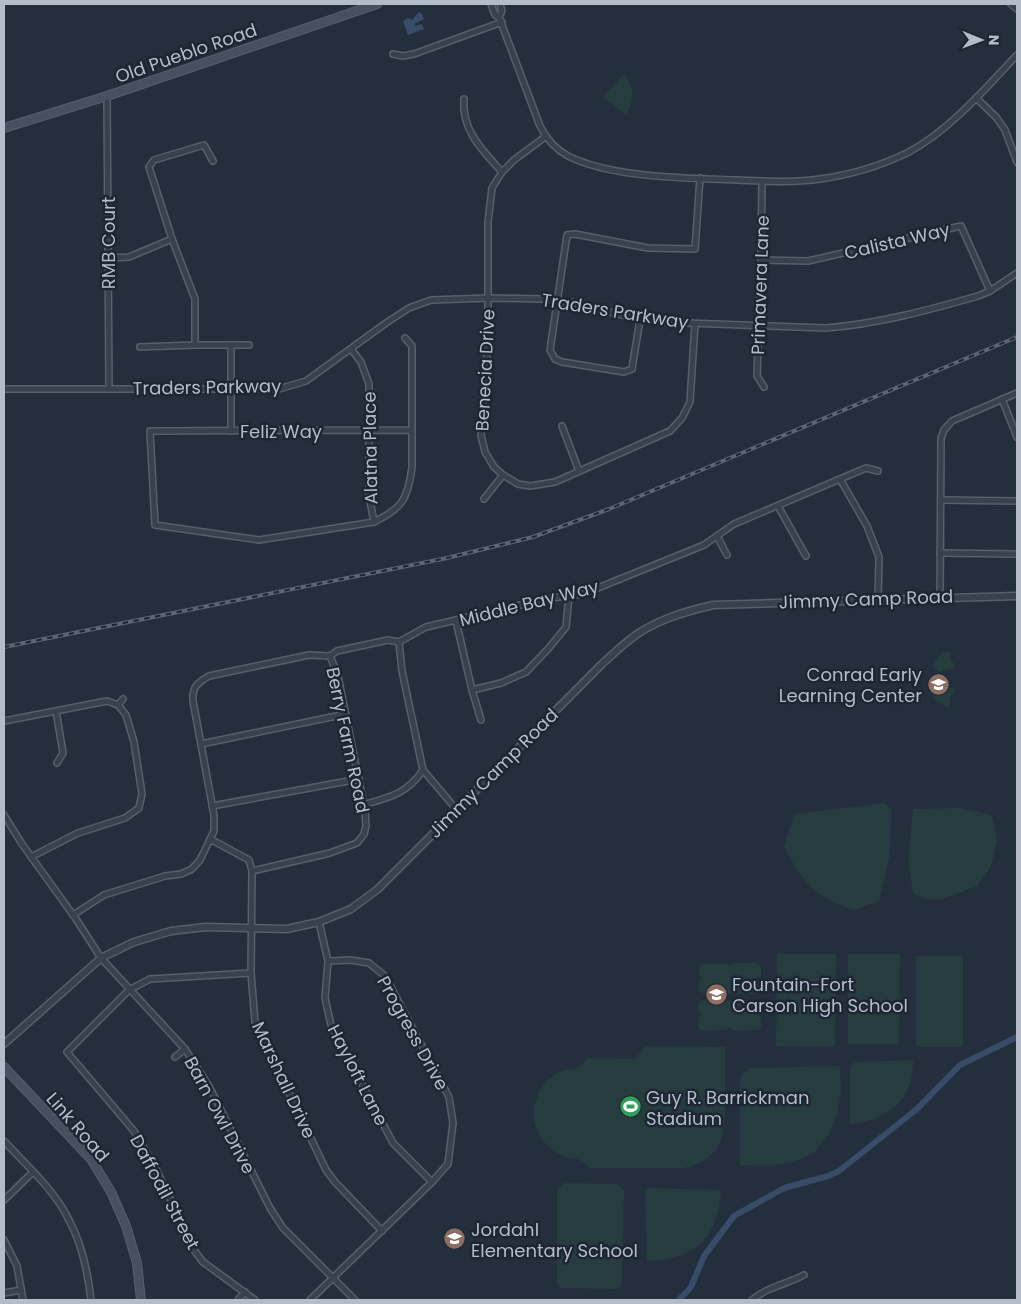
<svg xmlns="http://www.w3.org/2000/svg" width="1021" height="1304" viewBox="0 0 1021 1304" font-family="Poppins,sans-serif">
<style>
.green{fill:#263c3f}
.water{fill:#394c67}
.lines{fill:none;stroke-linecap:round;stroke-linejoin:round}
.canal{stroke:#394c67;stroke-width:6}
.minor-casing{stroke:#565f6c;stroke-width:8}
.tertiary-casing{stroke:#565f6c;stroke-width:9}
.secondary-casing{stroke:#565f6c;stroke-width:10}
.minor{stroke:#38414e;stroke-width:5}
.tertiary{stroke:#38414e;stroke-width:6}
.secondary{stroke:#465061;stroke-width:8}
.rail-casing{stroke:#5a6575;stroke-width:4}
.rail{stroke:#1d2633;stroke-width:2;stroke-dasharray:5.5;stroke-linecap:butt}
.labels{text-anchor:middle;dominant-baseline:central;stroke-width:5;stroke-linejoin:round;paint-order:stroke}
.street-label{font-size:18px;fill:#b4bcc9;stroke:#1d2633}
.poi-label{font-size:18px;fill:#b4bcc9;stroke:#1d2633;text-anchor:start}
</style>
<rect width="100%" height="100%" fill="#242f3e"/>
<g class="green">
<path d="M624,74C635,92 635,96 626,115L603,97Z"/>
<path d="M946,652H950L951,662H953L955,668L939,672L932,665L942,653Z"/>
<path d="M939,685L955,689L953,695H951L949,708L938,702L931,693Z"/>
<path d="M885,803L892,810L889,858L879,901L854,910L836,904L815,891L799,873L784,847L794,814Z"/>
<path d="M960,808L992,815L997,840L991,866L977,886L940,900L925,899L913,893L908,860L913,809Z"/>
<path d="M777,954H836L835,1047L776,1046Z"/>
<path d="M848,954H900L899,1044H848Z"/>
<rect x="916" y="956" width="47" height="91"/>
<path d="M734,963H758L761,967V976L757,978L761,982V991L758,994L702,993L699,991V981L703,978L699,975L700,966L702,964H728L730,966Z"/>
<path d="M702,1000L758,1001L760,1004V1014L759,1015L761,1019V1027L758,1030L734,1031L730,1027L726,1030L702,1031L699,1029V1017L702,1016L699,1012V1002Z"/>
<path d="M646,1046L725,1047C725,1064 725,1080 725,1097C725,1133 726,1158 684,1168H590C579,1156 579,1161 566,1157C546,1150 531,1130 534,1108C536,1100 539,1090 545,1083C550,1078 556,1073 564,1070C568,1069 575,1069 579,1067C582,1065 585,1060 587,1058L635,1059Z"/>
<path d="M913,1060C913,1102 888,1119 850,1125V1068L855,1062Z"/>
<path d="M840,1066L841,1093L837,1115L829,1134L815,1152L794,1162L770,1166L740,1165V1077L749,1068Z"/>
<path d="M564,1183L617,1184L624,1190L622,1283L618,1289L560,1288L557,1283V1190Z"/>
<path d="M649,1188L721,1190C718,1239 696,1259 647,1261L645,1192Z"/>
</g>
<path class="water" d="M419,12L422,14L424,19L416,23L414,26L422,24L424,29L408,35L403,21L408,18L412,20Z"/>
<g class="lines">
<path class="canal" d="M679,1300L691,1287L704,1256L734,1216L784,1188L828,1176L839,1171L917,1109L960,1065L1017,1037"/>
<defs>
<g id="minor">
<path d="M491,4L495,15L499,17L502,11L500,4"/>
<path d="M1011,4L1017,9"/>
<path d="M499,17L540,126C546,138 555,149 568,156C612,178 687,178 736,180C764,181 792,183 820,179C849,175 880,166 907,153C949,131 985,89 1017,55"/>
<path d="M393,54L403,56L414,54L502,22"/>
<path d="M107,96L109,389"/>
<path d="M976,98L996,117L1005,130L1017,162"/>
<path d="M464,99C461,130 483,151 502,172"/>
<path d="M545,137L514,160L502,172L492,188L488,222V339L481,435L485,452L494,467L503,475L518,484L530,486L555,482L670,431L682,418L690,402L695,324"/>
<path d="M762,181L761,260L757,376L764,387"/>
<path d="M108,258L129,257L172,239"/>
<path d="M761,260L808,261L961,226L990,291"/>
<path d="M640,319L632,369L624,372L562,362L555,359L550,350L567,235L575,234L648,248L695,249L700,178"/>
<path d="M405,338L412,346V467C408,498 403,508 374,522L259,540L155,525L150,431L412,430"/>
<path d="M195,345V299L172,239L149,167L154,160L204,145L213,161"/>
<path d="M140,347L195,345H249"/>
<path d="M351,349L361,362L369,384V496L374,522"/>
<path d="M4,389H279L306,381L386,323L409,308L431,300L489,298L541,299L575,303L625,316L658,322L826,328C877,324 929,310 978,296L990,291L1017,273"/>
<path d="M1002,399L1017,437"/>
<path d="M562,426L579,471"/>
<path d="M231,431V345"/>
<path d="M840,479L867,526L879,557L878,599"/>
<path d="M484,499L503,475"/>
<path d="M941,500L1017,501"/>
<path d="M778,506L806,556"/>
<path d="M717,536L727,555"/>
<path d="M940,553L1017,554"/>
<path d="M940,598L941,438L944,430L952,421L1017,393"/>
<path d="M456,621L472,690L481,720"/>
<path d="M330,656L337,651L388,640L399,642"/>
<path d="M472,690L501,683L526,672L548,649L566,627L569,596"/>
<path d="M118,705L123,699"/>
<path d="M56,711L63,753L57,763"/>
<path d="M4,721L107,701L118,705L126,715L134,742L142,794L139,808L125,818L78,833L31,857"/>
<path d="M201,744L346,714"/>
<path d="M363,805C390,797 407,794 423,770"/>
<path d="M212,806L359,779"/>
<path d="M456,809L423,770L402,671L399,642L426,627L550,598L583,594L704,545L734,524L866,468L878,471"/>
<path d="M4,815L22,844L76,919L101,958L185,1049L210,1088L270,1208L283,1228L355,1300"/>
<path d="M210,839L249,860L252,871L251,973L255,1022L326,1170L335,1182L382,1231"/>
<path d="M73,915L104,895L165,876L181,874L192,869L200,860L214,831V815L193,701C192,687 197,683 209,676L309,655L330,656L338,676L365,811L366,826L364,834L357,843L330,853L252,871"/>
<path d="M319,922L328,961L325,998L331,1025L393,1143L432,1182"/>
<path d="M251,973L150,979L129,990L67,1052L134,1131L155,1167L175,1209L185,1238L203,1262L255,1300"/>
<path d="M175,1057L185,1049"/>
<path d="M4,1141C27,1166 55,1190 70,1222C83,1247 88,1273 91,1300"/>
<path d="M4,1200L33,1172"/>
<path d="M4,1240L17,1266L23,1300"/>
<path d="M4,1293L21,1290"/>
<path d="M238,1300L245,1292"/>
<path d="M310,1300L432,1182L448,1164L453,1123L449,1097L385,976L369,963L351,960L328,961"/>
<path d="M752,1300C767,1287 787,1284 804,1275"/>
</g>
<path id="tertiary" d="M4,1044L101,958L134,942L171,931L206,927L287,929L319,922L351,909L378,889L602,664C611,656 619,648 628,641C652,621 683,612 713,605L1017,596"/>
<g id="secondary">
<path d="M4,128L107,96L377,4"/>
<path d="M4,1067L91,1159L111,1192L126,1226L137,1263L141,1300"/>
</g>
</defs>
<use href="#minor" class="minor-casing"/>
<use href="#tertiary" class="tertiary-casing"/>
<use href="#secondary" class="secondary-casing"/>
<use href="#minor" class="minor"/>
<use href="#tertiary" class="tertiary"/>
<use href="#secondary" class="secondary"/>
<defs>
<path id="rail" d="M4,647L447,558L533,537L609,509L1017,337"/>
</defs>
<use href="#rail" class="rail-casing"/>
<use href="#rail" class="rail"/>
</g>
<defs>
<symbol id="school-disc" viewBox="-11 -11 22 22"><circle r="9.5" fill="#8d6e63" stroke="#1d2633"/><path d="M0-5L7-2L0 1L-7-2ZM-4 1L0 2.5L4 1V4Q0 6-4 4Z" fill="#fff"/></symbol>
<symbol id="stadium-disc" viewBox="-11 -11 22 22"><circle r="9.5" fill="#2e9e5b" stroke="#1d2633"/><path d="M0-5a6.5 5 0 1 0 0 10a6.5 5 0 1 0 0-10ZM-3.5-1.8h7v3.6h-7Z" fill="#fff"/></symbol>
</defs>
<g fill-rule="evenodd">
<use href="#school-disc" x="926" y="672" width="25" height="25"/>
<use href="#school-disc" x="704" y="982" width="25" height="25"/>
<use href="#stadium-disc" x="618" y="1094" width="25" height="25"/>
<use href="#school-disc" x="442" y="1226" width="25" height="25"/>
</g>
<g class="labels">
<g class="street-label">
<text transform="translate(186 53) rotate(-19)">Old Pueblo Road</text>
<text transform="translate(897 241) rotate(-13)">Calista Way</text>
<text transform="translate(108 243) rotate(-90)">RMB Court</text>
<text transform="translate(760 285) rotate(-88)">Primavera Lane</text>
<text transform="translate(615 311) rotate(9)">Traders Parkway</text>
<text transform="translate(485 370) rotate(-87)">Benecia Drive</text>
<text transform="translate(207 387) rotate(-1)">Traders Parkway</text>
<text x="281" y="431">Feliz Way</text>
<text transform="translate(370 448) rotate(-91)">Alatna Place</text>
<text transform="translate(866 599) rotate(-2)">Jimmy Camp Road</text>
<text transform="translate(529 603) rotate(-14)">Middle Bay Way</text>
<text transform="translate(348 740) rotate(78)">Berry Farm Road</text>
<text transform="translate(493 773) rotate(-45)">Jimmy Camp Road</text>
<text transform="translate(413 1033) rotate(61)">Progress Drive</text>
<text transform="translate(358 1075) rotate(63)">Hayloft Lane</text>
<text transform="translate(284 1080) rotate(65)">Marshall Drive</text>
<text transform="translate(220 1115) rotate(62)">Barn Owl Drive</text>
<text transform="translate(78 1127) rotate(49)">Link Road</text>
<text transform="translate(165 1192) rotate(62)">Daffodil Street</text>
</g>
<g class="poi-label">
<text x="922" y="674" text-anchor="end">Conrad Early<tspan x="922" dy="21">Learning Center</tspan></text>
<text x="732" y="984">Fountain-Fort<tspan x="732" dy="21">Carson High School</tspan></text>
<text x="646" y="1097">Guy R. Barrickman<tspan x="646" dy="21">Stadium</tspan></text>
<text x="471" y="1229">Jordahl<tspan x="471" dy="21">Elementary School</tspan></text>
</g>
</g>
<rect width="1021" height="1304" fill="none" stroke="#b4bcc9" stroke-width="10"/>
<g transform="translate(981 40) rotate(91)" stroke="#1d2633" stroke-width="4" paint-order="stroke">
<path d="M0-4L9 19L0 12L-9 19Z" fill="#b4bcc9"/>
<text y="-8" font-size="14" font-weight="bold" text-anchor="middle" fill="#b4bcc9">N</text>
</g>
</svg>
